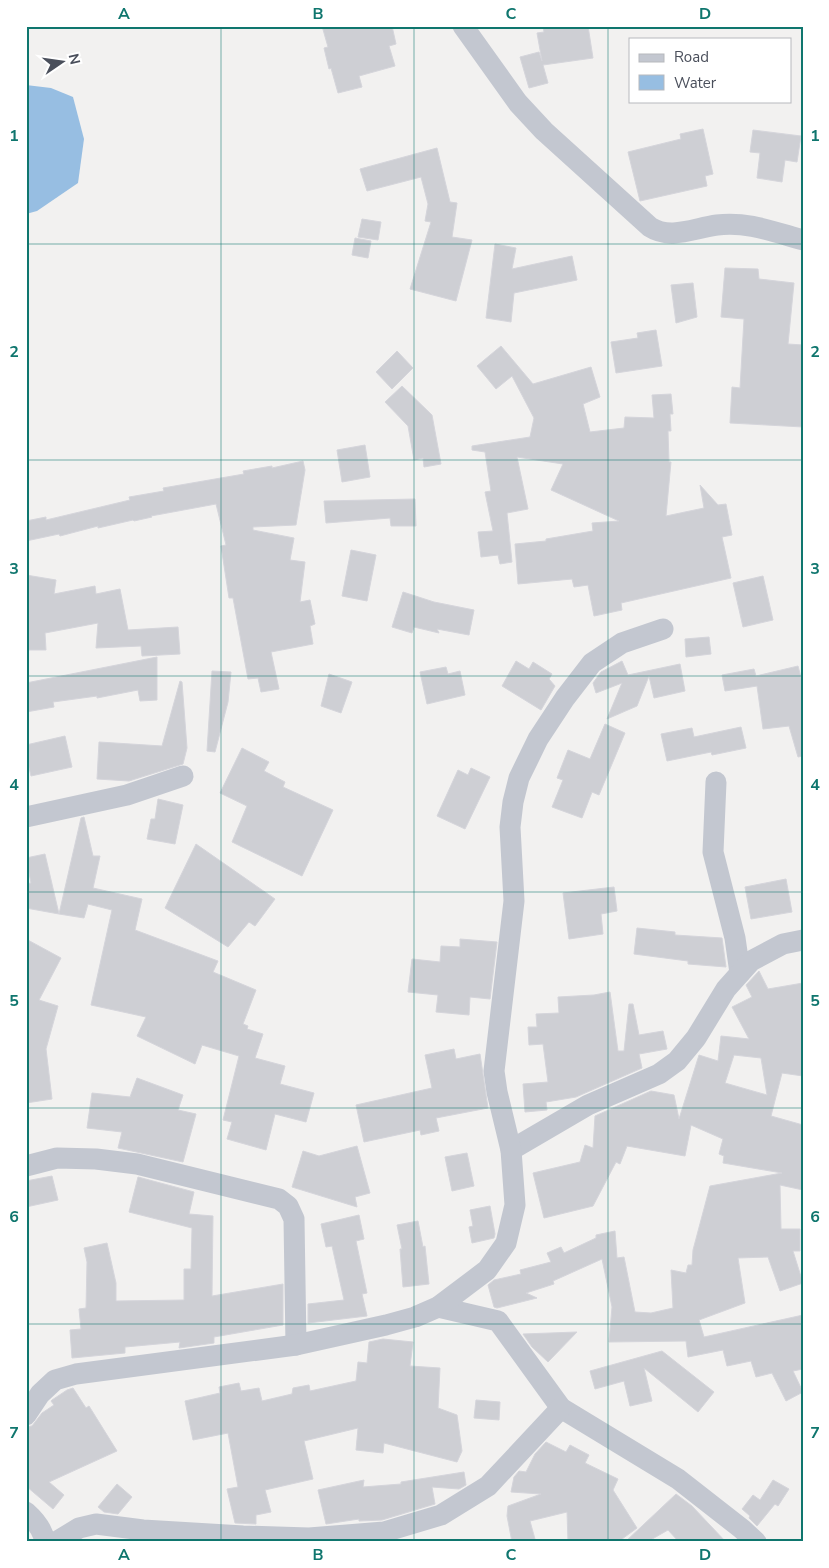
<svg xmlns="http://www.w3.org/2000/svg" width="829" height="1568" viewBox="0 0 829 1568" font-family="'Nunito Sans',sans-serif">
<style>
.water{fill:#97bee2}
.building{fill:#cecfd4;stroke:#d5d5db;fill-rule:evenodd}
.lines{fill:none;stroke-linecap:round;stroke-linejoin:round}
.minor{stroke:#c3c7d0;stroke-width:21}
.grid{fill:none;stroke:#0f766e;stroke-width:1;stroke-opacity:0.55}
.neatline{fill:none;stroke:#0f766e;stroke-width:2}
.grid-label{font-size:16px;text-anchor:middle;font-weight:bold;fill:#0f766e}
</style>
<rect width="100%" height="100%" fill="#f2f1f0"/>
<path class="water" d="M26,85L51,88L73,97L84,139L78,183L37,211L26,214Z"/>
<g class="building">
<path d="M322,26H392L396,44L389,46L395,66L359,76L362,87L338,93L331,68L329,69L324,48L328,47Z"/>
<path d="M543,26H588L593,58L543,65L548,83L529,88L520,57L539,52L542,61L537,33L544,32Z"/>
<path d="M703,129L713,174L705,176L707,186L640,201L628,152L681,139L680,134Z"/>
<path d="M753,130L801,136L797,162L785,160L782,182L757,178L760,153L750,152Z"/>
<path d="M437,148L450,202L457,203L452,237L472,240L456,301L410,289L431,222L425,221L428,204L421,177L367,191L360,169Z"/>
<path d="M362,219L381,222L378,240L358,237Z"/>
<path d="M355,238L371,241L368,258L352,255Z"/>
<path d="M495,244L516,248L512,269L572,256L577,280L514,293L511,322L486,318Z"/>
<path d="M725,268L758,269L759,279L794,283L788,344L803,345V427L730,423L732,387L740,388L744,319L721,317Z"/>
<path d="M693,283L697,317L676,323L671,285Z"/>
<path d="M656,330L662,366L616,373L611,342L638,338L637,333Z"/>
<path d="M501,346L533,384L591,367L600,397L583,404L590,432L624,428L625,417L654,418L652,395L671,394L673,414H670L671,431H668L669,462H671L666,516L704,508L700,485L718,505L726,504L732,535L722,537L731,578L621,603L622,610L594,616L588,585L574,587L572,579L518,584L515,544L546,541V539L593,531L592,523L619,521L551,490L563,464L517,457L528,509L507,513L512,562L500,564L498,555L481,557L478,532L493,531L485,492L491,491L485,452L472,450V446L530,437L534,418L512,376L496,389L477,366Z"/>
<path d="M397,351L413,368L392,389L376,372Z"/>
<path d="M402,386L432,415L441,464L424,467L423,458L414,460L408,426L385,402Z"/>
<path d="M365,445L370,477L342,482L337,450Z"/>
<path d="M303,461L305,470L296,525L253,527V530L294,538L290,560L305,562L300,602L310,600L315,624L310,626L313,644L271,652L279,689L261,692L258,678L248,679L233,598H229L221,546L226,545L216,504L151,516L152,517L134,521L133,520L98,528V526L60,536L59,534L26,541V521L46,517V520L130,500L129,497L164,491L163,488L244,474L243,471L272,466V468Z"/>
<path d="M415,499L416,526H391L390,518L326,523L324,501Z"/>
<path d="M351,550L376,555L367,601L342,596Z"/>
<path d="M26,575L56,580L54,594L95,586L96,594L120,589L128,630L178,627L180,654L142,656L141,646L96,648L98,623L45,633L46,650H26Z"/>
<path d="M763,576L773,620L743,627L733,583Z"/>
<path d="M403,592L434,602L474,610L469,635L437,629L439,633L414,627L412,633L392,627Z"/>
<path d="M709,637L711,654L686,657L685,639Z"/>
<path d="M157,657V700L140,701L138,690L97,698V696L53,702L54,707L26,712V683Z"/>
<path d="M516,661L529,669L533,662L552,674L549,679L555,686L541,710L502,686Z"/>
<path d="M622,661L628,675L680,664L685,691L654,698L649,676L637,706L607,719L622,683L596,693L593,683L601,672Z"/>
<path d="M798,666L803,685V756L798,757L789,726L763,729L757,686L725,691L722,675L754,669L756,676Z"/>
<path d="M446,667L448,674L460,671L465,695L427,704L420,672Z"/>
<path d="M212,671L231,672L228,702L215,752L207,751Z"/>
<path d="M329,674L352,682L341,713L321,706Z"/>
<path d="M180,681L182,682L187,748L183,764L129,781L97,779L99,742L162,746Z"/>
<path d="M605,724L625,733L599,795L592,792L582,818L552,807L563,780L557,778L568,750L590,759Z"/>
<path d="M741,727L746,748L712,755L711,752L667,761L661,734L692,728L694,737Z"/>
<path d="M65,736L72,767L31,776L26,755V745Z"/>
<path d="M242,748L269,762L264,771L285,782L283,787L333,810L302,876L232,842L247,806L220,793Z"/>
<path d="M471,768L490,777L465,829L437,816L458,770L468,775Z"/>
<path d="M158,799L183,805L175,844L147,839L151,819H155Z"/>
<path d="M84,817L93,856H100L93,888L142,899L135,930L218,961L213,972L256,990L243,1024L248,1026L247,1029L263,1034L255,1058L285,1066L280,1084L314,1093L306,1122L275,1114L266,1150L227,1139L232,1122L223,1120L239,1056L202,1045L195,1064L137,1036L146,1017L91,1005L112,910L88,904L84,918L59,914L81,818Z"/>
<path d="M196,844L275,899L255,926L249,922L228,947L165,908Z"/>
<path d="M45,854L59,914L26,908V884L31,883L26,858Z"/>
<path d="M786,879L792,912L751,919L745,887Z"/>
<path d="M614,887L617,911L601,914L603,934L569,939L563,893Z"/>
<path d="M637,928L675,932V935L722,938L726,967L688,964V961L634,954Z"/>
<path d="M26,939L61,958L39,1000L58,1006L46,1049L52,1099L26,1103Z"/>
<path d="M460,939L497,942L490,999L470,997L469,1015L436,1012L438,995L408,992L412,959L440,962L441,946L460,947Z"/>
<path d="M759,971L768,989L803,983V1076L782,1073L771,1116L803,1125V1190L780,1185L781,1229H800V1251H793L803,1283L780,1291L768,1257L738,1258L745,1303L699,1320L704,1337L803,1315V1369L793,1371L803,1392L786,1401L772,1373L756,1377L751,1361L727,1366L723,1350L688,1357L686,1341L609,1342L612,1307L602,1259L553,1281L554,1284L526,1293L537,1298L497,1308L494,1307L488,1285L494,1280L521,1274L520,1270L551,1262L547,1253L561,1247L564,1253L596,1238V1235L615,1231L617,1258L624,1257L635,1312L651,1313L673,1308L671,1270L686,1273L688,1265H692L693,1250L710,1186L782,1173L723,1163L724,1156L719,1154L723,1139L691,1125L685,1156L627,1146L620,1164L616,1162L593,1206L544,1218L533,1173L580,1162L585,1145L593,1148L595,1116L651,1091L674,1095L679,1119L699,1055L718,1061L721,1036L749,1039L732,1007L752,997L746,985ZM734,1055L761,1058L767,1095L725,1083Z"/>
<path d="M610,992L618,1051H624L629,1004H633L639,1035L663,1031L667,1049L639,1054L642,1068L576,1097L546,1102L547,1110L525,1112L523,1084L548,1082L543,1044L529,1045L528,1027H537L536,1014L559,1013L558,997L594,995Z"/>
<path d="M454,1049L456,1059L480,1054L488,1108L436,1118L439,1131L421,1135L420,1130L364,1142L356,1105L432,1088L425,1055Z"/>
<path d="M137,1078L183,1095L178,1110L196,1114L183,1162L118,1148L122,1132L87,1128L92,1093L130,1097Z"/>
<path d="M357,1146L370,1193L355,1197L357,1207L292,1187L303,1151L319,1156Z"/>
<path d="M467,1153L474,1186L452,1191L445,1157Z"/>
<path d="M52,1176L58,1200L26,1207V1181Z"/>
<path d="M138,1177L194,1192L189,1214L213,1216L212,1296L283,1284V1325L214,1337V1343L179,1348L180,1342L125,1347V1353L72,1358L70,1330L81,1329L79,1309L86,1308L87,1262L84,1248L107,1243L116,1283V1301L184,1300V1269H191L192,1228L129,1212Z"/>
<path d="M490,1206L495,1234L494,1238L472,1243L469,1227L473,1226L470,1210Z"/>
<path d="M359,1215L364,1239L356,1241L367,1293L362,1294L367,1316L308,1323V1304L344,1300L332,1246L326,1247L321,1224Z"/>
<path d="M418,1221L423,1247L425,1246L429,1284L403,1287L400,1249H402L397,1225Z"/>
<path d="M577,1332L548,1362L532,1347L523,1334Z"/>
<path d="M383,1339L413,1342L410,1366L440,1368L438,1408L457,1415L462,1451L457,1462L384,1443L383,1453L356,1450L358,1428L304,1441L313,1479L265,1490L271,1512L256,1515V1524L235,1523L227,1489L238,1487L228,1433L193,1440L185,1401L220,1393L219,1387L239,1383L241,1391L259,1388L262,1401L292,1394L293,1388L309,1385L310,1391L356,1381L358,1362L367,1363L369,1342Z"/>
<path d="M662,1351L714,1392L698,1412L644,1368L652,1401L630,1406L624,1381L595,1389L590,1371Z"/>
<path d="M73,1388L86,1408L89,1406L117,1451L49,1482L64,1495L53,1509L26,1486V1427L32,1426L42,1413L54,1405L51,1401L52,1400L67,1390Z"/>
<path d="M476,1400L500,1402L499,1420L474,1418Z"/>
<path d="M546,1442L566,1452L570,1445L589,1455L585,1463L618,1479L613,1490L637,1528L618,1542H568L567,1512L530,1521L535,1539L522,1542H512L507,1516L508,1506L541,1494L511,1492L514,1477L519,1471L526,1472L535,1454Z"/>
<path d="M464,1472L466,1485L459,1489L432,1487L435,1504L382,1520L359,1521V1519L326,1524L318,1490L364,1480L363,1487L401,1484V1482Z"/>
<path d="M773,1480L789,1489L778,1506L775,1504L757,1526L749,1518L750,1516L742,1509L753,1495L760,1500Z"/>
<path d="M117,1484L132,1497L118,1514L104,1512L98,1507Z"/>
<path d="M676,1494L692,1506L726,1542H679L668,1530L647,1542H625Z"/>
</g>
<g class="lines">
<g class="minor">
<path d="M463,26L518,103L544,131L650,227C670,240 694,228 717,225C747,221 774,232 803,240"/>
<path d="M716,782L713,852L735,938L740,973"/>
<path d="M26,817L127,795L183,776"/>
<path d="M511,1150L588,1105L659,1074L677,1061L696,1038L726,989L751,961L783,944L803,940"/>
<path d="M26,1166L57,1158L96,1159L137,1164L279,1199L288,1206L294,1219L296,1345"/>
<path d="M438,1307L498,1321L561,1408L678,1479L742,1529L756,1542"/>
<path d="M26,1415L40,1394L55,1380L76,1374L296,1345L386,1325L415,1317L438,1307L487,1270L506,1243L515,1205L511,1150L497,1092L494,1071L514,901L510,827L513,802L519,778L538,739L565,698L592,663L622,643L663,629"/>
<path d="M26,1512C35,1520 43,1529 45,1542"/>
<path d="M56,1542L79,1528L96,1524L143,1530L243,1536L309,1538L384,1532L441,1515L488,1486L561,1408"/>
</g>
</g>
<path class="grid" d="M221,26V1542M414,26V1542M608,26V1542M26,244H803M26,460H803M26,676H803M26,892H803M26,1108H803M26,1324H803"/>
<rect width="829" height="1568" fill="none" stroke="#ffffff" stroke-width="55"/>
<rect x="629" y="38" width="162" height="65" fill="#ffffff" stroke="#b7b9bd"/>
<rect x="639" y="54" width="25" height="8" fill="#c3c7d0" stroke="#b7b9bd"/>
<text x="674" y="62" font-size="15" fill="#4a4f5b">Road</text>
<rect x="639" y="75" width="25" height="15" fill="#97bee2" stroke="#b7b9bd"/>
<text x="674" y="88" font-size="15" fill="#4a4f5b">Water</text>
<g transform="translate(62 62) rotate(77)" stroke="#ffffff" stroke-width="4" paint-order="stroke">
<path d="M0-4L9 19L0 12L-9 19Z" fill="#4a4f5b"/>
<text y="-8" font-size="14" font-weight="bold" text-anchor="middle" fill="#4a4f5b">N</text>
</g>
<rect x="28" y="28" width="774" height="1512" class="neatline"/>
<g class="grid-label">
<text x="124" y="19">A</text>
<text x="318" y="19">B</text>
<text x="511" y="19">C</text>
<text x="705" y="19">D</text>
<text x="14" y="141">1</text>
<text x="815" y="141">1</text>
<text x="14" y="357">2</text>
<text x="815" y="357">2</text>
<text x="14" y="574">3</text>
<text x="815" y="574">3</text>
<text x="14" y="790">4</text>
<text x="815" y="790">4</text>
<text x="14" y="1006">5</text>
<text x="815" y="1006">5</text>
<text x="14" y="1222">6</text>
<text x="815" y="1222">6</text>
<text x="14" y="1438">7</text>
<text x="815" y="1438">7</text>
<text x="124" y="1560">A</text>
<text x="318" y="1560">B</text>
<text x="511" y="1560">C</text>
<text x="705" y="1560">D</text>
</g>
</svg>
